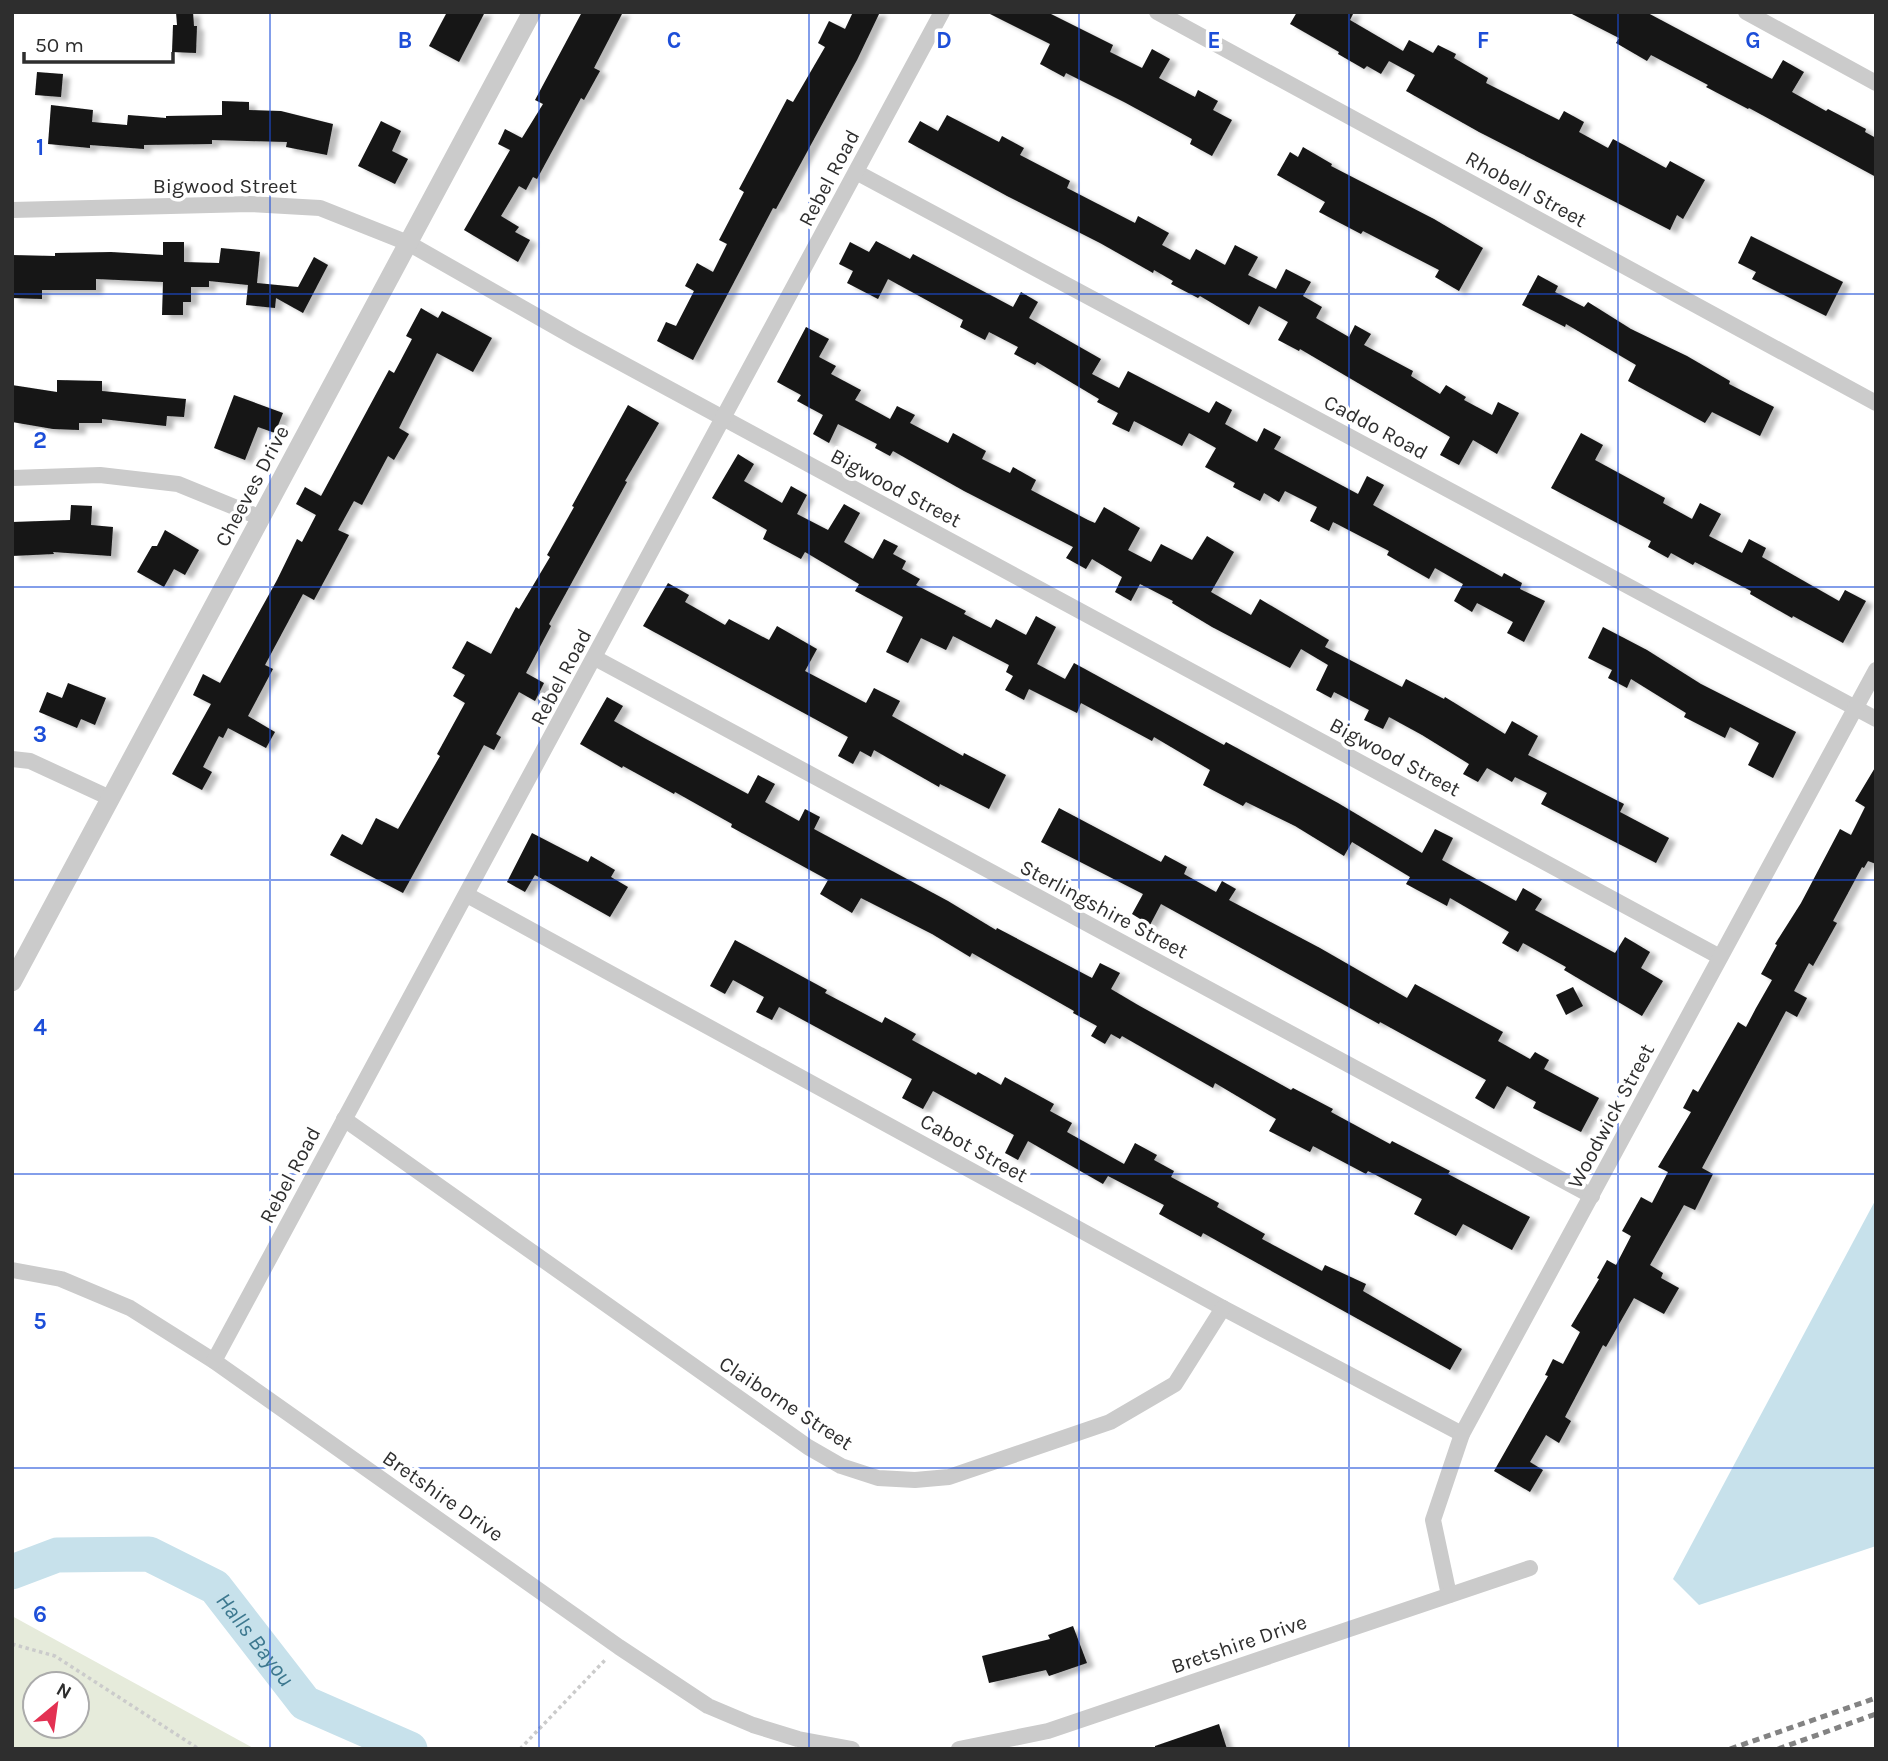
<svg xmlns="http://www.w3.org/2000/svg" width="1888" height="1761" viewBox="0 0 1888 1761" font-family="Karla,sans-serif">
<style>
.green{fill:#e6ebdb;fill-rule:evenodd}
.water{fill:#c7e1eb}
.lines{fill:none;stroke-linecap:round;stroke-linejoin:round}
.river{stroke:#c7e1eb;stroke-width:35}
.building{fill:#151515;filter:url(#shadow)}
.path{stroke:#cbcbcb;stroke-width:3.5;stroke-dasharray:3.5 3.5;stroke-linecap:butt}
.minor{stroke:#cbcbcb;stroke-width:16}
.tertiary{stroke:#cbcbcb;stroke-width:19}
.rail{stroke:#838383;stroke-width:5;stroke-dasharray:7 5;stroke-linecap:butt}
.grid{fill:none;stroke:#1d4ed8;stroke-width:2;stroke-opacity:0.55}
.labels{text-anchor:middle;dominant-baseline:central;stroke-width:7;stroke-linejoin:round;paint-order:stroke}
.street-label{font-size:21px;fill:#2e2e2e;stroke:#fff}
.water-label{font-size:23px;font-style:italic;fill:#3d788f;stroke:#fff}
.grid-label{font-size:23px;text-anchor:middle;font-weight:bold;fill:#1d4ed8;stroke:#fff;stroke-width:7;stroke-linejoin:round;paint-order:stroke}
</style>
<defs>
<filter id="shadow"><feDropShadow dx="7" dy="4" stdDeviation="2" flood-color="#0004"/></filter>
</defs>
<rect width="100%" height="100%" fill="#fff"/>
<path class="green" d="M12,1616L255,1749H12ZM35,1684H77V1726H35Z"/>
<path class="water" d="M1876,1199V1546L1699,1605L1673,1579Z"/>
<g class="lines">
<path class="river" id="s1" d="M12,1572L57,1555L149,1554L215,1587L305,1703L410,1749"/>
</g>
<g class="building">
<path d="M176,12H193L194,26H197L196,53L172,52L173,25H177Z"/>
<path d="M447,12H485L459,62L429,46Z"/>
<path d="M582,12H623L594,68L600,71L584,100L581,98L537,179L533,177L526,190L519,186L501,216L519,227L515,232L530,240L518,262L464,230L510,150L498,144L505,129L522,138L543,104L535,100Z"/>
<path d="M853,12H880L857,60L776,209L773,208L693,360L657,341L666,322L676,326L694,291L685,286L697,263L713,272L727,244L719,240L744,192L739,189L787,99L793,102L825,47L818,43L829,21L845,29Z"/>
<path d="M986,12H1047L1113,45L1110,52L1142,68L1152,49L1170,59L1159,78L1195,97L1198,90L1218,101L1213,110L1232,120L1212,156L1190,144L1192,139L1124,102L1066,73L1064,77L1040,64L1050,44Z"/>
<path d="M1297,12H1354L1350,20L1403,51L1409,40L1433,53L1438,45L1456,54L1454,58L1488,78L1486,83L1559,120L1564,111L1584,122L1579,132L1608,148L1613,139L1666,168L1670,161L1705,180L1683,219L1677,215L1670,230L1479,132L1406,91L1415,75L1389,61L1381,74L1367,66L1364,69L1338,54L1339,52L1290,24Z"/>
<path d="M1568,12H1646L1772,79L1783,60L1804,72L1792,92L1826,111L1828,109L1866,129L1865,132L1876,138V177L1749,108L1748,109L1706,87L1708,85L1651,55L1647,61L1616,43L1619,38Z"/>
<path d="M37,72L63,74L61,97L35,95Z"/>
<path d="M222,101L249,102V110L281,111L333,124L327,155L286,147L287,142L212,140V144L144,145V149L90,145V148L48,144L51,105L93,110L92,122L127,125L128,115L166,118V116L222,115Z"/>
<path d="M947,115L999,142L1002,136L1024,148L1020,155L1070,181L1067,188L1135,223L1138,216L1169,233L1162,245L1190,260L1196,249L1225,265L1235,245L1258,257L1248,275L1276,289L1286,269L1311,282L1303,296L1322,307L1316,318L1349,337L1355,325L1371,334L1364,345L1413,371L1411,376L1440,394L1446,385L1466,397L1464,400L1492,415L1498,402L1519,413L1497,454L1473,440L1459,465L1440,455L1450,437L1300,349L1299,351L1278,340L1288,322L1259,306L1249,325L1200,296L1198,298L1171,284L1173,281L1154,270L1153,273L1100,243L1007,196L908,142L920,121L938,131Z"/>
<path d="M381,121L401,131L392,151L408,159L395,184L358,166Z"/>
<path d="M1303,147L1332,164L1331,166L1434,219L1483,248L1459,291L1435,277L1439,270L1363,231L1361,234L1319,212L1325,202L1277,175L1290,152L1298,157Z"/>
<path d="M1751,236L1843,282L1826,316L1752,279L1756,272L1738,263Z"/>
<path d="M876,241L910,259L913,254L1013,307L1021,292L1038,302L1029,318L1101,359L1092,374L1119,388L1128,371L1209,413L1216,401L1232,410L1225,424L1257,442L1264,428L1281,437L1274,449L1358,494L1367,476L1384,485L1373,505L1502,577L1504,573L1522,583L1520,589L1545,601L1524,642L1507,633L1513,622L1477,603L1472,612L1454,601L1463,584L1435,568L1429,579L1387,555L1389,551L1333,522L1329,531L1310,521L1317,507L1285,491L1279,502L1264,493L1260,501L1233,487L1235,483L1205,467L1216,448L1189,433L1182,446L1134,421L1129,432L1112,424L1118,413L1097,402L1099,399L1037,362L1035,365L1014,354L1018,347L989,332L985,340L960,327L963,320L888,279L878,299L847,283L853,271L839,264L850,242L869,252Z"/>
<path d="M163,242H184V262L219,263L221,248L260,252L257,283L298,287L314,257L328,265L303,313L276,298L275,308L246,305L248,285L209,281V287H191V302H183V315H162L163,282L96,279V290H42V299L12,298V255L55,256V253L111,252L163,255Z"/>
<path d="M1538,275L1558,286L1555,292L1584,307L1588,302L1631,329L1687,356L1730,381L1729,384L1774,407L1760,436L1712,412L1705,423L1628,381L1636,365L1566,324L1565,327L1522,305Z"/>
<path d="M421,308L438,318L442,311L492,338L473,372L437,353L399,428L409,434L394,460L388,456L362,505L354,501L338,530L349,535L314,600L303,594L265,665L273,669L248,716L275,732L266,748L228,728L223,738L219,736L203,767L212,772L202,790L172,774L211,704L193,695L203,674L220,683L277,580L297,539L302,542L316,515L296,504L305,487L321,496L389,370L394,373L412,339L406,336Z"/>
<path d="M806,327L829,339L819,357L836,366L831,374L861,390L855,400L890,419L897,406L915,415L910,423L948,443L953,433L986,451L982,459L1010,473L1013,467L1036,480L1031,490L1088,520L1095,523L1104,507L1140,528L1128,550L1151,562L1161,544L1192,560L1207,536L1234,552L1211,592L1251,615L1260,599L1329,640L1325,647L1402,687L1406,679L1444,699L1445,697L1505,734L1512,721L1538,736L1528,755L1624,804L1620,812L1669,838L1656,863L1541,804L1547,793L1515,777L1512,782L1487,768L1478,782L1463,774L1469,764L1422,735L1389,717L1383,729L1364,720L1369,710L1334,692L1331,698L1316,690L1328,665L1301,649L1290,668L1212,627L1172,603L1173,601L1140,584L1131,601L1115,592L1122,577L1092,559L1086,569L1066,558L1073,547L964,491L893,451L890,456L875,448L877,444L838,424L829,443L813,434L823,415L797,401L801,395L777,382Z"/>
<path d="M57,380L102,381V391L186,399L184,417L167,416L166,426L102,419V423H79V430L53,429L12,422V385L57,392Z"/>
<path d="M234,395L283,413L275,433L258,427L245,460L214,448Z"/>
<path d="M628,405L659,423L625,481L627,482L549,624L551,626L526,673L544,683L535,701L519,692L496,734L501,737L494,750L484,745L403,893L330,855L342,834L362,845L376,818L398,829L440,756L437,754L465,703L453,696L465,675L452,668L467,641L491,654L516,607L519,609L550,557L547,555L574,507L572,506Z"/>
<path d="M1581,433L1603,445L1595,460L1665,498L1663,503L1692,519L1700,503L1721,514L1709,536L1742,553L1749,539L1766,548L1762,557L1839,601L1845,590L1866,601L1843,643L1793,616L1792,618L1750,594L1751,591L1695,562L1693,565L1671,553L1668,558L1648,547L1651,541L1551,488Z"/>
<path d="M738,454L754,464L744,481L782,503L791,486L807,495L797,514L828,530L844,504L860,513L844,542L873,559L884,539L898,546L893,554L906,561L902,569L920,579L916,585L966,611L964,614L991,628L996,619L1026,635L1036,616L1056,627L1037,664L1065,679L1074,663L1224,745L1226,742L1338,803L1422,853L1435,829L1453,838L1442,860L1516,901L1523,888L1542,899L1535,910L1615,953L1625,937L1650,952L1641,968L1663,981L1642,1016L1564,970L1566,967L1523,943L1518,952L1502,943L1509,932L1450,898L1447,906L1406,884L1410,877L1352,842L1344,856L1295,826L1246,802L1243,806L1203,785L1210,770L1154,737L1152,741L1081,703L1077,713L1029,689L1024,700L1005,690L1013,676L1006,672L1009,665L953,636L946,650L921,638L908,663L886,652L903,617L855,591L859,584L805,552L801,559L763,539L767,530L712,498Z"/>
<path d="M71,505L92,506L91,525L113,527L111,556L53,552L54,554L12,556V522L70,520Z"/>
<path d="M165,530L199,550L185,575L174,569L164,587L137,572L152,546H157Z"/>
<path d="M668,583L689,595L685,602L725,625L729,619L769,640L777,626L817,649L805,671L866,703L874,688L900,701L892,716L963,756L964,753L1006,775L989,809L940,784L939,787L874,750L871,757L860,751L853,764L838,756L848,737L643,626Z"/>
<path d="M1603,627L1647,650L1701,684L1796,732L1773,778L1748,765L1759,743L1730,727L1725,738L1684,717L1686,713L1631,679L1627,688L1608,678L1612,670L1588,658Z"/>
<path d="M68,683L106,698L95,725L81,719L77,728L39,712L47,692L62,698Z"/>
<path d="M607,697L623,706L614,721L646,739L748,794L758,775L775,784L765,802L799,821L805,809L820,817L814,829L948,901L996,930L997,928L1092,978L1100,963L1120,973L1111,989L1138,1005L1291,1090L1293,1088L1333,1109L1331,1112L1390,1144L1392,1141L1450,1171L1448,1174L1530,1217L1512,1250L1463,1224L1456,1236L1414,1214L1422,1199L1368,1171L1366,1174L1313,1146L1310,1152L1269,1131L1276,1119L1215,1083L1213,1088L1122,1036L1120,1039L1111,1034L1105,1044L1091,1036L1097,1026L1073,1013L1074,1011L972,953L970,957L932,934L861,898L852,913L820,894L828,880L731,827L732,824L675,792L674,794L623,766L622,768L580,744Z"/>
<path d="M1876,766V864L1868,861L1864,868L1862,867L1833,921L1837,923L1813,966L1809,963L1794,991L1807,998L1797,1017L1786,1011L1702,1168L1713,1174L1695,1210L1684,1205L1650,1265L1663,1273L1661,1278L1679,1288L1664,1314L1634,1298L1606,1347L1603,1345L1565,1417L1571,1421L1559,1443L1546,1435L1530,1462L1543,1470L1530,1492L1494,1471L1548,1376L1545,1375L1553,1359L1563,1364L1580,1332L1571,1326L1599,1279L1597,1278L1607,1260L1616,1265L1631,1236L1622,1231L1641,1197L1652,1203L1668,1172L1658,1167L1691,1112L1683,1108L1693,1089L1698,1092L1738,1022L1746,1027L1756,1008L1772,980L1761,974L1777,945L1775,944L1801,903L1840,829L1851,835L1865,807L1855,801Z"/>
<path d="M1059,808L1161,862L1165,855L1187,867L1184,874L1216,892L1222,881L1236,889L1229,900L1320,948L1407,998L1415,984L1503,1032L1498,1041L1530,1059L1535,1052L1549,1060L1544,1069L1599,1098L1581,1132L1533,1108L1536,1102L1507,1086L1494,1109L1475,1098L1486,1080L1380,1022L1379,1024L1161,904L1150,925L1132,914L1143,894L1041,842Z"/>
<path d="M532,833L588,862L591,856L615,870L611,877L628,887L610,917L535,875L525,892L507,882Z"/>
<path d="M735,940L827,990L825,993L882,1023L885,1017L916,1034L912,1040L976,1075L978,1072L1001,1085L1005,1077L1054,1104L1050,1111L1072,1123L1067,1132L1124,1164L1135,1143L1157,1155L1154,1160L1174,1171L1171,1177L1219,1203L1217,1207L1265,1234L1262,1239L1322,1271L1325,1265L1366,1284L1363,1291L1462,1349L1450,1370L1203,1233L1201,1237L1159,1214L1164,1205L1108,1176L1103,1184L1028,1141L1018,1160L1005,1153L1014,1135L933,1091L923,1109L902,1098L912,1079L779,1007L772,1020L756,1012L764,997L733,980L725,994L710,986Z"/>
<path d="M1573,987L1583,1006L1566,1015L1556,995Z"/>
<path d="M1073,1626L1087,1663L1049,1676L1046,1670L989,1683L982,1656L1050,1639L1048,1635Z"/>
<path d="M1219,1724L1227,1749H1155V1746Z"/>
</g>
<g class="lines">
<g class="path">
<path d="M12,1644L55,1656L199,1749"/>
<path d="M520,1749L607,1658"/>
</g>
<g class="minor">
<path d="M1157,12L1876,403"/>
<path d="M1746,12L1876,83"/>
<path d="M856,172L1876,719"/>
<path d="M12,210L250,204L320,208L408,243L577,339L1720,957"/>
<path d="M12,478L100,475L178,484L261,518"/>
<path d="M595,658L1592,1196"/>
<path d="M12,759L30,761L110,798"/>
<path d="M467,895L1223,1308L1462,1434"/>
<path d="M344,1119L808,1447L841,1466L878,1478L915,1480L949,1477L1110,1422L1175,1384L1223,1308"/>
<path d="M12,1270L61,1279L130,1308L214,1361L619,1647L708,1706L753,1725L798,1739L852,1749"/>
<path d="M214,1361L942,12"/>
<path d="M1449,1595L1433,1520L1462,1434L1876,670"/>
<path d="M959,1749L1048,1731L1530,1568"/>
</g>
<path class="tertiary" d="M12,982L532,12"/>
<g class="rail">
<path d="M1730,1749L1876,1698"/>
<path d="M1778,1749L1876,1714"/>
</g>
</g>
<path class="grid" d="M270,12V1749M539,12V1749M809,12V1749M1079,12V1749M1349,12V1749M1618,12V1749M12,294H1876M12,587H1876M12,880H1876M12,1174H1876M12,1468H1876"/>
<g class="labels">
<g class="street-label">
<text transform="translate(829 178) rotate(-62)">Rebel Road</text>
<text x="225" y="186">Bigwood Street</text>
<text transform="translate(1526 189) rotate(29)">Rhobell Street</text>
<text transform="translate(1376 427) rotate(28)">Caddo Road</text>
<text transform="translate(252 486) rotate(-62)">Cheeves Drive</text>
<text transform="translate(896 488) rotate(28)">Bigwood Street</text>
<text transform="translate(561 677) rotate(-62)">Rebel Road</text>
<text transform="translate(1395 757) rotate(28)">Bigwood Street</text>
<text transform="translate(1104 909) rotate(28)">Sterlingshire Street</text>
<text transform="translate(1611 1116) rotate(-62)">Woodwick Street</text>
<text transform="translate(974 1148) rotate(29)">Cabot Street</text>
<text transform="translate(290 1175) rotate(-62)">Rebel Road</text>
<text transform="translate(786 1403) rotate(33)">Claiborne Street</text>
<text transform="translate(443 1496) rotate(35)">Bretshire Drive</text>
<text transform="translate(1239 1644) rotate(-19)">Bretshire Drive</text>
</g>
<g class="water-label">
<text stroke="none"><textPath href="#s1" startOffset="280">Halls Bayou</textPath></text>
</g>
</g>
<g class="grid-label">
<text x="405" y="48">B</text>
<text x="674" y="48">C</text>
<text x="944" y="48">D</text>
<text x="1214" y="48">E</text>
<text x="1483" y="48">F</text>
<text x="1753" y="48">G</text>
<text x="40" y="155">1</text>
<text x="40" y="448">2</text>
<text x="40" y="742">3</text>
<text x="40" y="1035">4</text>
<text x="40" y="1329">5</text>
<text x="40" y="1622">6</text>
</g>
<rect width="1888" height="1761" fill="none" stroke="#2e2e2e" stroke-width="28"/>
<g transform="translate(56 1705) rotate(29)"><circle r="33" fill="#ffffff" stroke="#ababab" stroke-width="2"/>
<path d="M0-5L12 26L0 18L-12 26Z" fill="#e33152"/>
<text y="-10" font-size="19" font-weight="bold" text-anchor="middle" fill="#2e2e2e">N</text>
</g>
<path d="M24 52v10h149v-10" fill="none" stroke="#2e2e2e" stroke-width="3.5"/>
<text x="35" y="52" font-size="21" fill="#2e2e2e" stroke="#ffffff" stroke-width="5" paint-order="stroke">50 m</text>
</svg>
